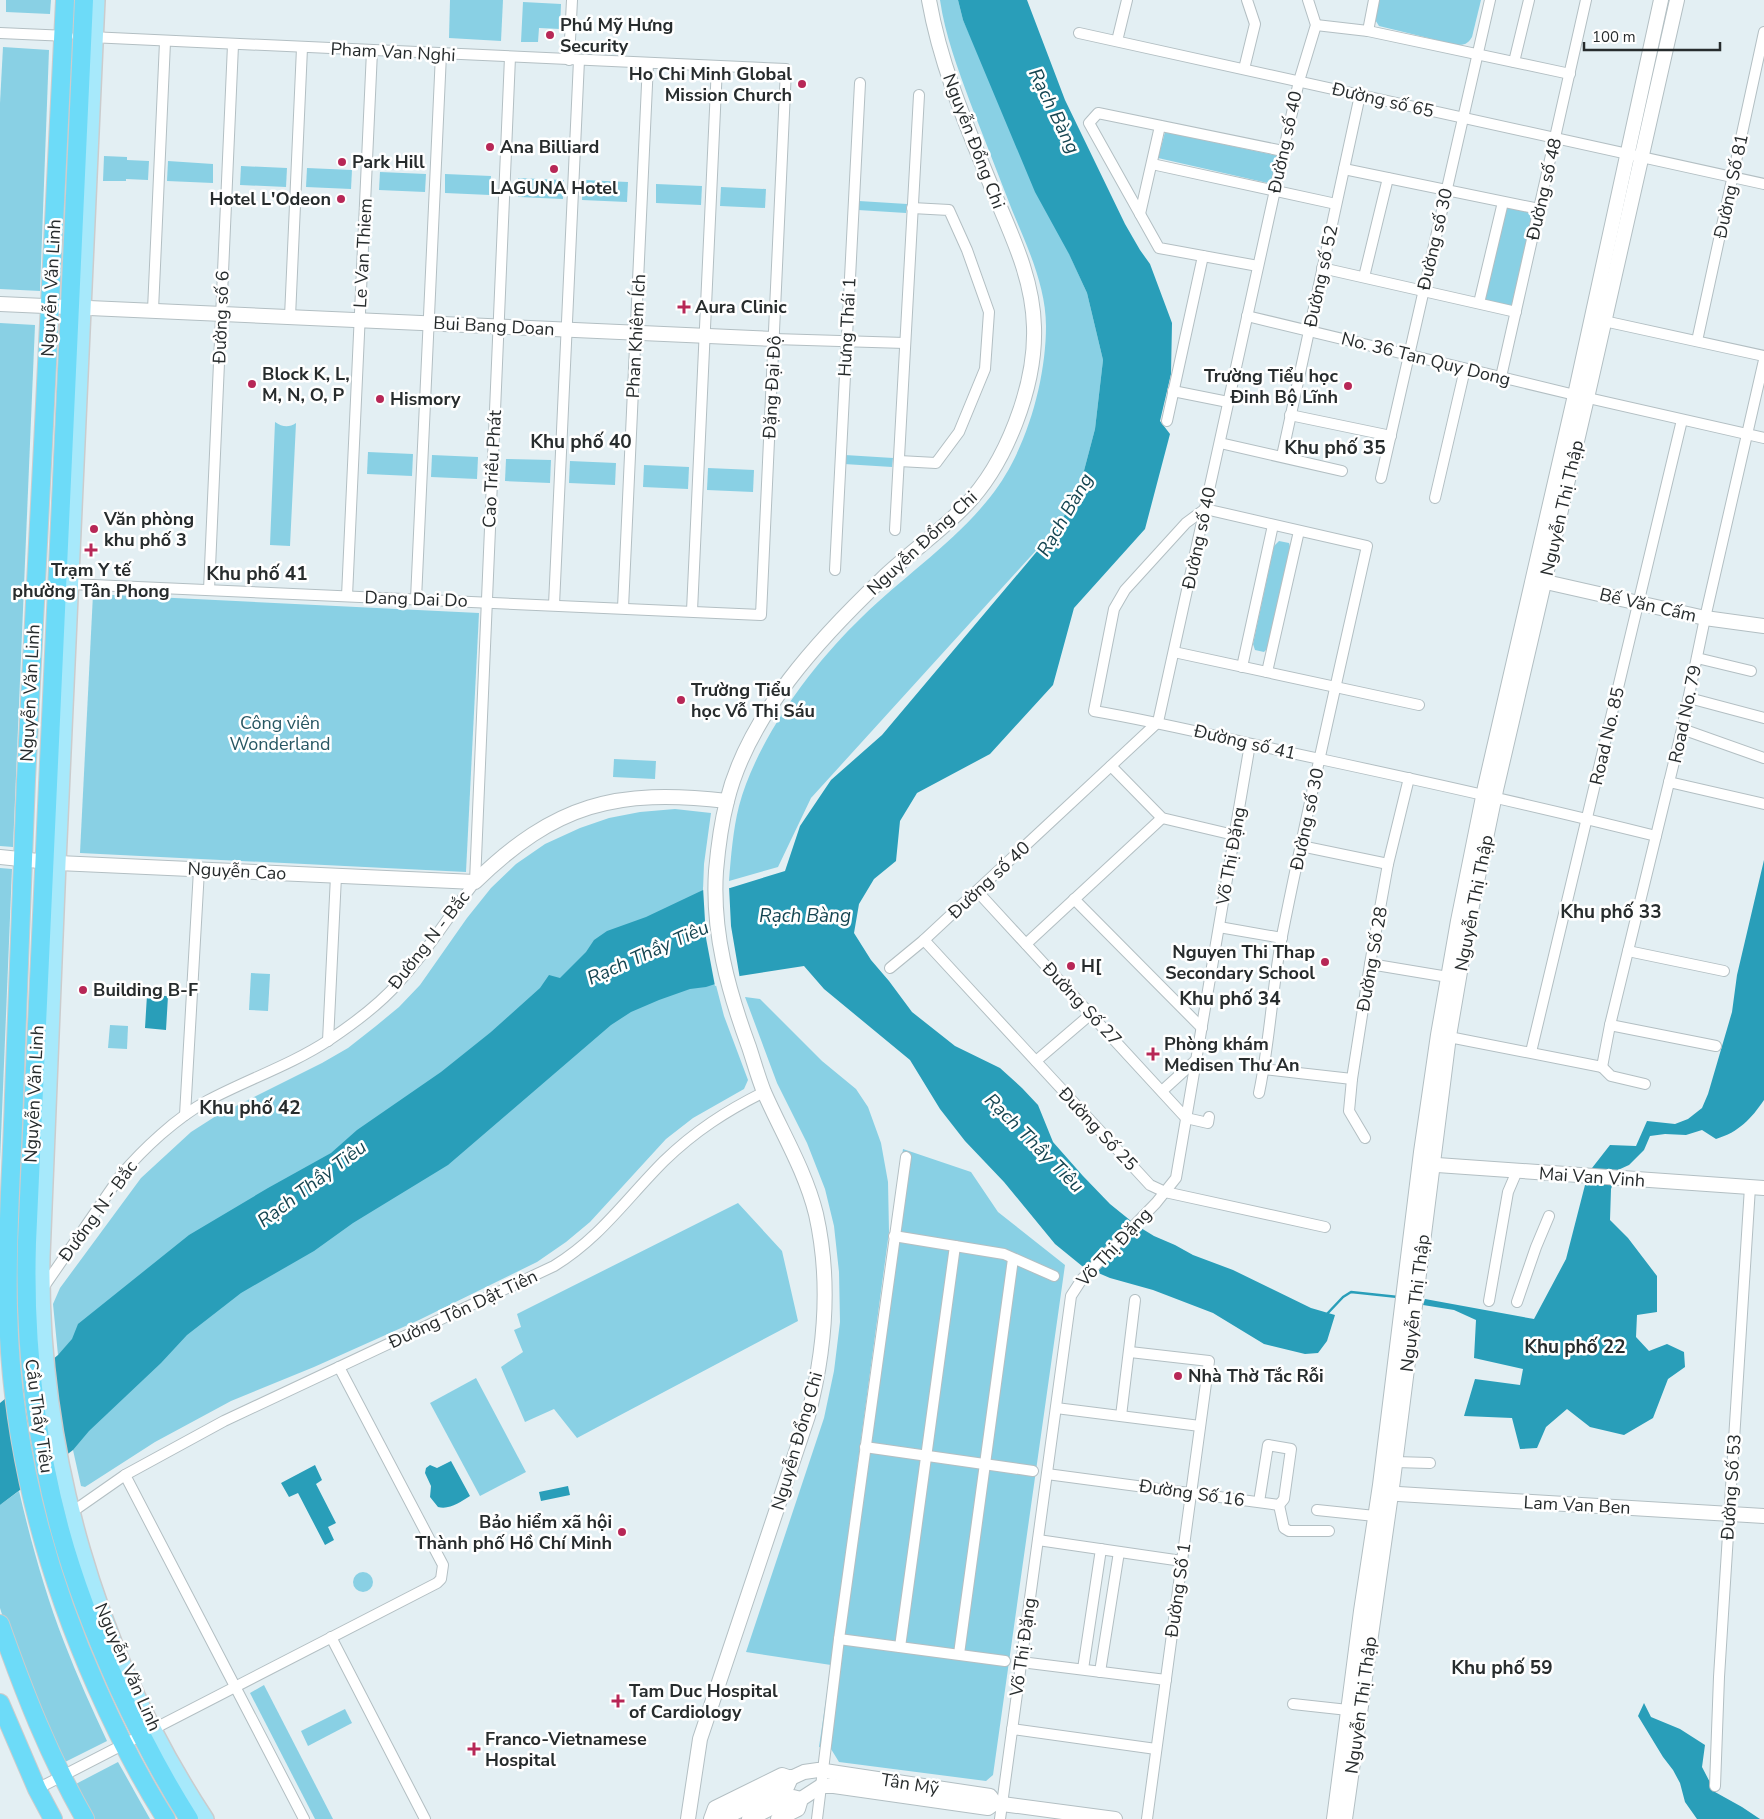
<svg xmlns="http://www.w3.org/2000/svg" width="1764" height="1819" viewBox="0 0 1764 1819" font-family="'Nunito Sans',sans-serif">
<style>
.green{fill:#89d0e4}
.water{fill:#299eb9}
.pier{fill:#e3eff3}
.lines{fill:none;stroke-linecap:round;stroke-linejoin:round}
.stream{stroke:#299eb9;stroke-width:2.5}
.street-casing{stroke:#b3bfc3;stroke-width:12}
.secondary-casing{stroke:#b3bfc3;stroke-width:16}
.primary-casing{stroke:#cbcccd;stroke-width:18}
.highway-casing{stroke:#cbcccd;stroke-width:20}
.street{stroke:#fff;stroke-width:10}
.secondary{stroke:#fff;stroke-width:14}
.primary{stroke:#a7e9fb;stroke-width:15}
.highway{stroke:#6ddbf8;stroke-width:18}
.poi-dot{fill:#b72756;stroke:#fff;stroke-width:2}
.labels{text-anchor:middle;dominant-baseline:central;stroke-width:5;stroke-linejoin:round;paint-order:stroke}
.poi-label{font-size:18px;font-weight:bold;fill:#272c2d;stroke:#fff;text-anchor:start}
.street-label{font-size:18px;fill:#272c2d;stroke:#fff}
.park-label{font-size:18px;fill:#285763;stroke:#fff}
.water-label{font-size:19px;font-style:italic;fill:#154551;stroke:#fff}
.neighbourhood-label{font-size:19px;font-weight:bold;fill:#272c2d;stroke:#fff}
</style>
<rect width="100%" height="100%" fill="#e3eff3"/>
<g class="green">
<path d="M6,0H51L50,14L6,12Z"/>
<path d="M450,0H503L501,41L449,38Z"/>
<path d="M940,0H958L963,20L1087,293L1103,360L1095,429L1081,482L1060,524L811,798L778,867L729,881C731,856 733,830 739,806C757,739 812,665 862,617C904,576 955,542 991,496C1026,452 1046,381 1046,326C1046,286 1027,246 1012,210C998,174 984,138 970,102C958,69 945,35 940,0Z"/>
<path d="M1377,0H1481L1472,37C1468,44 1464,45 1457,45L1379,26L1374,18Z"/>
<path d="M523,2L561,4L560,29L539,28L538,42H521Z"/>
<path d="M3,47L49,50L40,291L0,289V103Z"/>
<path d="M1165,132L1279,156L1272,184L1158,158Z"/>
<path d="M104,156L127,157V160L149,161L148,180L126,179V181H103Z"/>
<path d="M168,161L213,164V183L167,181Z"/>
<path d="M241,166L287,168L286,187L240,185Z"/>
<path d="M307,168L352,170L351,189L306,187Z"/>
<path d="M380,172L426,174L425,192L379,190Z"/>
<path d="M445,174L491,176L490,195L445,193Z"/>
<path d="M518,178L564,180L563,199L518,197Z"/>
<path d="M583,180L628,182L627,202L582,200Z"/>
<path d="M656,184L702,186L701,205L656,203Z"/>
<path d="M721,187L766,189L765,208L720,206Z"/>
<path d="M859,201L907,204L906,213L858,210Z"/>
<path d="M1506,205L1536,212L1513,309L1484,303Z"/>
<path d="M0,323L35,325L13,847L0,846Z"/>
<path d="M275,422C282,427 289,428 296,423L290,546L270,545Z"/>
<path d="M368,452L413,454L412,476L367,474Z"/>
<path d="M432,455L478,457L477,479L431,477Z"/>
<path d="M845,455L893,458L892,467L844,464Z"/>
<path d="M506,459L551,460L550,483L505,481Z"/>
<path d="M570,461L616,463L615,485L569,483Z"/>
<path d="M644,465L689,467L688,489L643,487Z"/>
<path d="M708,468L754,470L753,492L707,490Z"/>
<path d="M1279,541L1289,543L1291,550L1269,647L1264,652L1255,650L1253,644L1274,546Z"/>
<path d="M93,594L479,613L466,872L80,853Z"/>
<path d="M614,759L656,761L655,779L613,777Z"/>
<path d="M675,809L711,813L704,864L703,890L58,1355L53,1304L60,1288L141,1178L191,1132L216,1116L322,1063L348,1048L376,1026L399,1007L420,985L467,918L491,888L516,864L545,844L580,828L609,818L640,812Z"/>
<path d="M0,868L12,869L0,1161Z"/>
<path d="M711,966L724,1016L748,1080L744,1089L693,1118L666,1139L590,1222L566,1242L537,1262L419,1320L314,1367L231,1401L155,1442L85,1487L81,1486L69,1432L159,1352L590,1027Z"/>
<path d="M251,973L270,974L268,1011L249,1010Z"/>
<path d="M745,997L760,999L822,1061L856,1089L868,1107L881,1143L888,1182L889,1232L845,1558L903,1149L971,1172L998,1212L1065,1265L993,1775L986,1781L839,1762L831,1749L819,1747L831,1665L746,1652L824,1418L834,1371L840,1322L839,1272L834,1226L825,1189L807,1143L777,1083Z"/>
<path d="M110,1025L128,1026L127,1049L108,1048Z"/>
<path d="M738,1203L782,1251L798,1321L577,1438L554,1409L525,1422L501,1367L523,1352L514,1330L521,1327L517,1314Z"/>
<path d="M476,1378L526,1472L480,1496L430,1403Z"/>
<path d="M19,1491C31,1542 45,1593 64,1642C77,1676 92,1709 107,1741L61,1764L18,1665L0,1608V1505Z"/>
<circle cx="363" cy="1582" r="10"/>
<path d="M264,1685L333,1819H315L250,1693Z"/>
<path d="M345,1709L352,1723L308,1746L301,1731Z"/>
<path d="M118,1762L150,1819H90L72,1786Z"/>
</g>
<g class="water">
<path d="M958,0H1027L1065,100L1125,224L1140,250L1150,264L1172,323L1171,374L1160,421L1170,434L1145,529L1074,608L1053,685L990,754L917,793L900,821L896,861L874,879L859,904L854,933L871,960L889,981L912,1012L955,1046L1000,1068L1022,1088L1038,1105L1053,1142L1083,1176L1110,1204L1136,1225L1154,1236L1175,1245L1193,1255L1233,1270L1311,1308L1335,1315L1327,1341L1318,1353L1305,1354L1264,1344L1213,1313L1153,1290L1110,1278L1082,1266L1055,1244L1004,1182L965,1141L940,1109L910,1060L824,989L804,966L740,976L706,987L690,989L659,1000L631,1012L611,1025L448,1165L353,1223L314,1251L241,1293L187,1335L161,1363L89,1431L73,1450L0,1505V1403L58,1355L72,1339L78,1324L189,1235L268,1188L331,1153L357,1130L441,1072L491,1032L540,988L549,975L560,978L586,952L594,940L607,931L646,917L703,890L730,888L785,871L800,826L831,780L882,735L1060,524L1081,482L1095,429L1103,360L1087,293L1069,254L1035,192L963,20Z"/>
<path d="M1764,860V1100C1751,1119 1739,1132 1716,1139L1702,1130L1686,1135L1665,1134L1650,1136L1644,1150L1629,1165L1618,1170L1611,1189L1610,1220L1628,1238L1657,1276V1312L1637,1315L1636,1337L1649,1351L1667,1344L1684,1352L1685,1367L1668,1379L1653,1418L1624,1435L1590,1427L1567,1409L1546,1427L1537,1448L1520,1449L1512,1418L1464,1416L1475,1379L1520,1385L1523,1369L1474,1358L1476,1320L1454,1310L1423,1305L1425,1299L1534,1319L1566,1259L1585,1185L1592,1168L1610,1145L1636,1146L1647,1121L1675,1124L1688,1119L1702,1108L1708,1094L1732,1012L1737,975Z"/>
<path d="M160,987L163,990V996H168L166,1030L145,1028L147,995H150L151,989Z"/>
<path d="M451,1461L470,1496C460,1502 450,1510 438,1507L430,1497L431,1486L425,1473L426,1468L430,1465L437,1468Z"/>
<path d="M315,1465L322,1480L316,1484L336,1523L328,1527L334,1540L325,1545L298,1493L289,1497L281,1483Z"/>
<path d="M568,1486L570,1495L541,1501L539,1492Z"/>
<path d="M1644,1703L1651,1717L1680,1729L1705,1745L1702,1767L1715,1792L1742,1807L1760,1819H1697L1685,1802L1680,1783L1673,1770L1663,1757L1638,1716Z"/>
</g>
<path class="pier" d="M729,886L731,926L740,979L715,986L706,938L703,887Z"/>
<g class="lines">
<path class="stream" d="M1326,1315L1343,1297L1351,1292L1398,1297"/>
<defs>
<g id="street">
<path d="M1316,25L1368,31L1570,74"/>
<path d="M1368,31L1374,0"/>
<path d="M0,33L68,36"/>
<path d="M1079,33L1764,184"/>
<path d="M1117,41L1127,0"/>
<path d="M569,60L572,0"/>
<path d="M1514,62L1529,0"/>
<path d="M1244,69L1255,24L1247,0"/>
<path d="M1152,164L1336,204"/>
<path d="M1344,169L1539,209"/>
<path d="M1140,214L1160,126"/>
<path d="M1258,266L1159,248L1089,123L1098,113L1283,151"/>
<path d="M1322,268L1516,312"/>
<path d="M1364,277L1388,178"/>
<path d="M1479,303L1503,202"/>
<path d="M153,310L165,42"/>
<path d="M1247,316L1575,395L1764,438"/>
<path d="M290,317L302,48"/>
<path d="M1604,321L1764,356"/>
<path d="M774,339L905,343"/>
<path d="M1697,341L1764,32"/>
<path d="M1501,377L1586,0"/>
<path d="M1173,391L1228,402"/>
<path d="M1290,415L1391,436"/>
<path d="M1167,421L1203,256"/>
<path d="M1220,443L1342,471"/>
<path d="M1282,456L1360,95"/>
<path d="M899,461L936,463L959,432L985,369L989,312L967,250L949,210L912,208"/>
<path d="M1381,478L1490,0"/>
<path d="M1435,498L1465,369"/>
<path d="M895,530L919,95"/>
<path d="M835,570L860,83"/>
<path d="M70,584L761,615L786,69L90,37"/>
<path d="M209,590L233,45"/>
<path d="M347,596L372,51"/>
<path d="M416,599L441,54"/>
<path d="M554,605L579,60"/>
<path d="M623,608L648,63"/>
<path d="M692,611L717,66"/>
<path d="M1174,652L1419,705"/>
<path d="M1697,658L1751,671"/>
<path d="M1242,667L1273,525"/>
<path d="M1267,672L1299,531"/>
<path d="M1689,698L1764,718"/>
<path d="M1682,729L1764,758"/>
<path d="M1111,766L1162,818L1234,835"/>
<path d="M1669,782L1764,804"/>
<path d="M1301,846L1388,864"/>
<path d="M977,891L1186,1118L1208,1123L1209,1117"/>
<path d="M1074,899L1202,1028"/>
<path d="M1219,927L1282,938"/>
<path d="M924,940L1150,1185L1165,1192L1325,1227"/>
<path d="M1026,944L1162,818"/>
<path d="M1628,951L1724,971"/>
<path d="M1370,964L1448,977"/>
<path d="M890,968L924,940L1158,722L1299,81L1316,25L1308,0"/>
<path d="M1610,1025L1716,1046"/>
<path d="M1444,1036L1602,1067"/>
<path d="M328,1041L336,876"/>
<path d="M1531,1052L1682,420"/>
<path d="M1036,1061L1091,1014"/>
<path d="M1602,1067L1610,1025L1682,729L1705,618L1764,360"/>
<path d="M1602,1067L1611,1076L1645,1084"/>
<path d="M1264,1069L1352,1079"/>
<path d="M1162,1091L1196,1060"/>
<path d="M1259,1093C1270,1041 1272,988 1282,936C1308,805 1338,676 1367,546L1205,509L1186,523L1125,590L1114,609L1094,711C1170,724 1244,743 1320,759C1432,783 1544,808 1656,836"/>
<path d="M185,1115L199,870"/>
<path d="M1365,1138L1349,1111L1352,1079L1370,964L1388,864L1409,778"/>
<path d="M894,1236L1004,1254L1054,1276"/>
<path d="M43,1288L121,1175C143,1149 176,1118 207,1101C246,1080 291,1065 329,1040C353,1024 380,1004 399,982C428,951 449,915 475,882L510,57"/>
<path d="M1489,1301L1508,1192L1517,1171"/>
<path d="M1517,1302L1536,1247L1549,1216"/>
<path d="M1130,1352L1209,1361L1147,1819"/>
<path d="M1056,1408L1200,1426"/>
<path d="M1121,1416L1135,1300"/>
<path d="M865,1447L1033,1471"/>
<path d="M1395,1462L1430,1463"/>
<path d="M1047,1474L1279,1505L1284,1499L1291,1449L1268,1445L1259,1502"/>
<path d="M125,1475L304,1819"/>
<path d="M1279,1505L1284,1528L1289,1531H1329"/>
<path d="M1317,1510L1375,1516"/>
<path d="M72,1512L125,1475L224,1421L554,1266C600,1238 626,1199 664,1161C695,1131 726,1111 764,1092"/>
<path d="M1038,1540L1182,1561"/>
<path d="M331,1637L425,1819"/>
<path d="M839,1639L1005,1661"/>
<path d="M900,1647L955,1246"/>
<path d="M959,1654L1013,1259"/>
<path d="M1021,1662L1166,1680"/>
<path d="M1083,1669L1101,1549"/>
<path d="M1100,1672L1119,1552"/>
<path d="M1293,1704L1348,1710"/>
<path d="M1012,1729L1156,1749"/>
<path d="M1715,1786L1719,1677L1750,1187"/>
<path d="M37,1789L437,1583L441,1579L443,1565L339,1367"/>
<path d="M817,1819L839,1639L906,1157"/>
<path d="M1000,1819L1071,1296L1082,1279L1156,1203L1176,1178L1250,744"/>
</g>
<g id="secondary">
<path d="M0,304L774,339"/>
<path d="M1537,580L1705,618L1764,626"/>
<path d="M0,857L58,863L475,882C555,804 616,788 727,801"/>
<path d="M1423,1164L1764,1188"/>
<path d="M1382,1493L1764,1516"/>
<path d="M688,1819L700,1739L808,1416C825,1351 831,1281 816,1214C805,1170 782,1133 764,1092C758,1077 754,1062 749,1047C728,990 712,932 716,871C718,848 721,824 727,801C748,715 820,638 882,579C909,553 939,533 965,506C1006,464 1036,386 1034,327C1033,279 1012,236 994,193C968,129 941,68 929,0"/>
<path d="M711,1819L715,1808L782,1775L791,1778L804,1772L818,1770L990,1796L995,1803L1115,1819"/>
<path d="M722,1819L787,1787L791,1778"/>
<path d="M749,1819L793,1797L801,1799"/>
<path d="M778,1819L798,1809L801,1799L821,1786H834L988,1808L995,1803"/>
<path d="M1334,1819L1361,1611L1380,1485L1421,1152L1438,1035L1458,921L1485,787L1575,395L1661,0"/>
<path d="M1345,1819L1393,1480L1449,1036L1468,925L1496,790L1587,398L1677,0"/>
</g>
<path id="primary" d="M97,0L58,863L42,1257C39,1453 98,1655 206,1819"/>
<g id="highway">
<path d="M65,0C54,260 38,520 26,780C21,886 18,991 14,1096C12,1167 6,1239 8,1310C11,1441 44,1569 97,1688C117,1733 139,1777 166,1819"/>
<path d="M84,0L27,1242C24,1338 35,1437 60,1530C75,1585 96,1638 119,1689C140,1734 162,1777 189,1819"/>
<path d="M0,1624C24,1692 49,1756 85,1819"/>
<path d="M0,1703L37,1789L53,1819"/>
</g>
</defs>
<use href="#street" class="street-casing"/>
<use href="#secondary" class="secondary-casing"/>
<use href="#primary" class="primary-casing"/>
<use href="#highway" class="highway-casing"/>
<use href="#street" class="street"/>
<use href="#secondary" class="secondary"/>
<use href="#primary" class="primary"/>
<use href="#highway" class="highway"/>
</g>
<g class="poi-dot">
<circle cx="550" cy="35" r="5"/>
<circle cx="802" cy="84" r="5"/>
<circle cx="490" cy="147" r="5"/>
<circle cx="342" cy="162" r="5"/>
<circle cx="554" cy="169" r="5"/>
<circle cx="341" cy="199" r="5"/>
<path d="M681.5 299.5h5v5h5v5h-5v5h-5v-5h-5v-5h5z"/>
<circle cx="252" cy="384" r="5"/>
<circle cx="1348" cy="386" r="5"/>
<circle cx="380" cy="399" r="5"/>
<circle cx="94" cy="529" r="5"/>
<path d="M88.5 542.5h5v5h5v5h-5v5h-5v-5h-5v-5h5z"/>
<circle cx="681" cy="700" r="5"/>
<circle cx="1325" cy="962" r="5"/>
<circle cx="1071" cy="966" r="5"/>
<circle cx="83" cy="990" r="5"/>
<path d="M1150.5 1046.5h5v5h5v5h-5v5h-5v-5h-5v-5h5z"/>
<circle cx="1178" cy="1376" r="5"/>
<circle cx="622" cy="1532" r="5"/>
<path d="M615.5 1693.5h5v5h5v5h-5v5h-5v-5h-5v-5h5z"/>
<path d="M471.5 1741.5h5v5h5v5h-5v5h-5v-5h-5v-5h5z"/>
</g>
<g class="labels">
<g class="poi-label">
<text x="560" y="25">Phú Mỹ Hưng<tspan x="560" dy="21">Security</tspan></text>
<text x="792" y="74" text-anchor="end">Ho Chi Minh Global<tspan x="792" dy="21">Mission Church</tspan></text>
<text x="500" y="147">Ana Billiard</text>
<text x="352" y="162">Park Hill</text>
<text x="554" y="188" text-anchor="middle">LAGUNA Hotel</text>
<text x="331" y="199" text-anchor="end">Hotel L'Odeon</text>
<text x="695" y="307">Aura Clinic</text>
<text x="262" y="374">Block K, L,<tspan x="262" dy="21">M, N, O, P</tspan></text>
<text x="1338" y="376" text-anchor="end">Trường Tiểu học<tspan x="1338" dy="21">Đinh Bộ Lĩnh</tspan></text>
<text x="390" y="399">Hismory</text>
<text x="104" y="519">Văn phòng<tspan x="104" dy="21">khu phố 3</tspan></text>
<text x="91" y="570" text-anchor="middle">Trạm Y tế<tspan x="91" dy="21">phường Tân Phong</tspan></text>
<text x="691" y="690">Trường Tiểu<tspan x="691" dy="21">học Vỗ Thị Sáu</tspan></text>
<text x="1315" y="952" text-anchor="end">Nguyen Thi Thap<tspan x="1315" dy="21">Secondary School</tspan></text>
<text x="1081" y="966">H[</text>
<text x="93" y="990">Building B-F</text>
<text x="1164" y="1044">Phòng khám<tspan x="1164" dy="21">Medisen Thư An</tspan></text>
<text x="1188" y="1376">Nhà Thờ Tắc Rỗi</text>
<text x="612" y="1522" text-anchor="end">Bảo hiểm xã hội<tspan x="612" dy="21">Thành phố Hồ Chí Minh</tspan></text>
<text x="629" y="1691">Tam Duc Hospital<tspan x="629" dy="21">of Cardiology</tspan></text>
<text x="485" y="1739">Franco-Vietnamese<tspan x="485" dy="21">Hospital</tspan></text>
</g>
<g class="street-label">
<text transform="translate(393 52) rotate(3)">Pham Van Nghi</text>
<text transform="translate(1383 100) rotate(13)">Đường số 65</text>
<text transform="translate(974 141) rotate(69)">Nguyễn Đổng Chi</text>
<text transform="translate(1285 142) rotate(-78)">Đường số 40</text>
<text transform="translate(1731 186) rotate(-78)">Đường Số 81</text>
<text transform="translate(1544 189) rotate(-77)">Đường số 48</text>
<text transform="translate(1435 239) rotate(-77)">Đường số 30</text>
<text transform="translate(363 253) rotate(-87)">Le Van Thiem</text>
<text transform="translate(1321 276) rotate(-78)">Đường số 52</text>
<text transform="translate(51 288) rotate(-87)">Nguyễn Văn Linh</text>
<text transform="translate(221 317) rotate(-88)">Đường số 6</text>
<text transform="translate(494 326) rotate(3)">Bui Bang Doan</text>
<text transform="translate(847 327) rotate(-87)">Hưng Thái 1</text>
<text transform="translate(636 336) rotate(-87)">Phan Khiêm Ích</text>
<text transform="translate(1426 359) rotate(14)">No. 36 Tan Quy Dong</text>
<text transform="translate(772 387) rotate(-87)">Đặng Đại Độ</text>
<text transform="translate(492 469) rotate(-87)">Cao Triều Phát</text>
<text transform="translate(1562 508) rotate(-77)">Nguyễn Thị Thập</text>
<text transform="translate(1199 538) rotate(-78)">Đường số 40</text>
<text transform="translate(922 543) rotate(-43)">Nguyễn Đổng Chi</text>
<text transform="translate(416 599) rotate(2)">Dang Dai Do</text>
<text transform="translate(1648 605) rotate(13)">Bế Văn Cấm</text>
<text transform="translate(30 693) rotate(-87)">Nguyễn Văn Linh</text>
<text transform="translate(1685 714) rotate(-78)">Road No. 79</text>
<text transform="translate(1607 736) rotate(-77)">Road No. 85</text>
<text transform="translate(1245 742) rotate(13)">Đường số 41</text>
<text transform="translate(1307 819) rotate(-78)">Đường số 30</text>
<text transform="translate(1231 856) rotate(-80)">Võ Thị Đặng</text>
<text transform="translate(237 871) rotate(3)">Nguyễn Cao</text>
<text transform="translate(989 880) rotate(-43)">Đường số 40</text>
<text transform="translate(1474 903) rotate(-79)">Nguyễn Thị Thập</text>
<text transform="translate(429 940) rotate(-52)">Đường N - Bắc</text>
<text transform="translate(1372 959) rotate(-80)">Đường Số 28</text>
<text transform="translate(1082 1004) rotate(47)">Đường Số 27</text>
<text transform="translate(34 1094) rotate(-87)">Nguyễn Văn Linh</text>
<text transform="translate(1098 1129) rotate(47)">Đường Số 25</text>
<text transform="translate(1592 1177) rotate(4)">Mai Van Vinh</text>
<text transform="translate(98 1211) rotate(-54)">Đường N - Bắc</text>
<text transform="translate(1114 1247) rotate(-47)">Võ Thị Đặng</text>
<text transform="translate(1415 1303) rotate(-83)">Nguyễn Thị Thập</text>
<text transform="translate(463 1309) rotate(-25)">Đường Tôn Dật Tiên</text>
<text transform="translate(39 1416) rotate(82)">Cầu Thầy Tiêu</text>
<text transform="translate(797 1441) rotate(-74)">Nguyễn Đổng Chi</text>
<text transform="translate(1731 1487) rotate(-86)">Đường Số 53</text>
<text transform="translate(1192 1493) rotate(8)">Đường Số 16</text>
<text transform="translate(1577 1505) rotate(3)">Lam Van Ben</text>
<text transform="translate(1178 1590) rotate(-82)">Đường Số 1</text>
<text transform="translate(1023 1647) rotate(-82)">Võ Thị Đặng</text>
<text transform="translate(128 1667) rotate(66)">Nguyễn Văn Linh</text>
<text transform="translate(1361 1705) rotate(-82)">Nguyễn Thị Thập</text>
<text transform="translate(910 1784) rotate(9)">Tân Mỹ</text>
</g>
<g class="park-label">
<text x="280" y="723">Công viên<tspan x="280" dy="21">Wonderland</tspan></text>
</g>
<g class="water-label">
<text transform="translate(1054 111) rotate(64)">Rạch Bàng</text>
<text transform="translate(1065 515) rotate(-60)">Rạch Bàng</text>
<text x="805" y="916">Rạch Bàng</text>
<text transform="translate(648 953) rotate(-24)">Rạch Thầy Tiêu</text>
<text transform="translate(1034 1143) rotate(45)">Rạch Thầy Tiêu</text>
<text transform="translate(312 1184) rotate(-37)">Rạch Thầy Tiêu</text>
</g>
<g class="neighbourhood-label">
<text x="581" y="442">Khu phố 40</text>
<text x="1335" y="448">Khu phố 35</text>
<text x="257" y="574">Khu phố 41</text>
<text x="1611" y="912">Khu phố 33</text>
<text x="1230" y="999">Khu phố 34</text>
<text x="250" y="1108">Khu phố 42</text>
<text x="1575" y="1347">Khu phố 22</text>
<text x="1502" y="1668">Khu phố 59</text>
</g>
</g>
<path d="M1584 42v8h136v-8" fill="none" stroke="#272c2d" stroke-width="2.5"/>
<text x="1592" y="42" font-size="15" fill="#272c2d" stroke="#ffffff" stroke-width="4" paint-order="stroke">100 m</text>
</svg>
